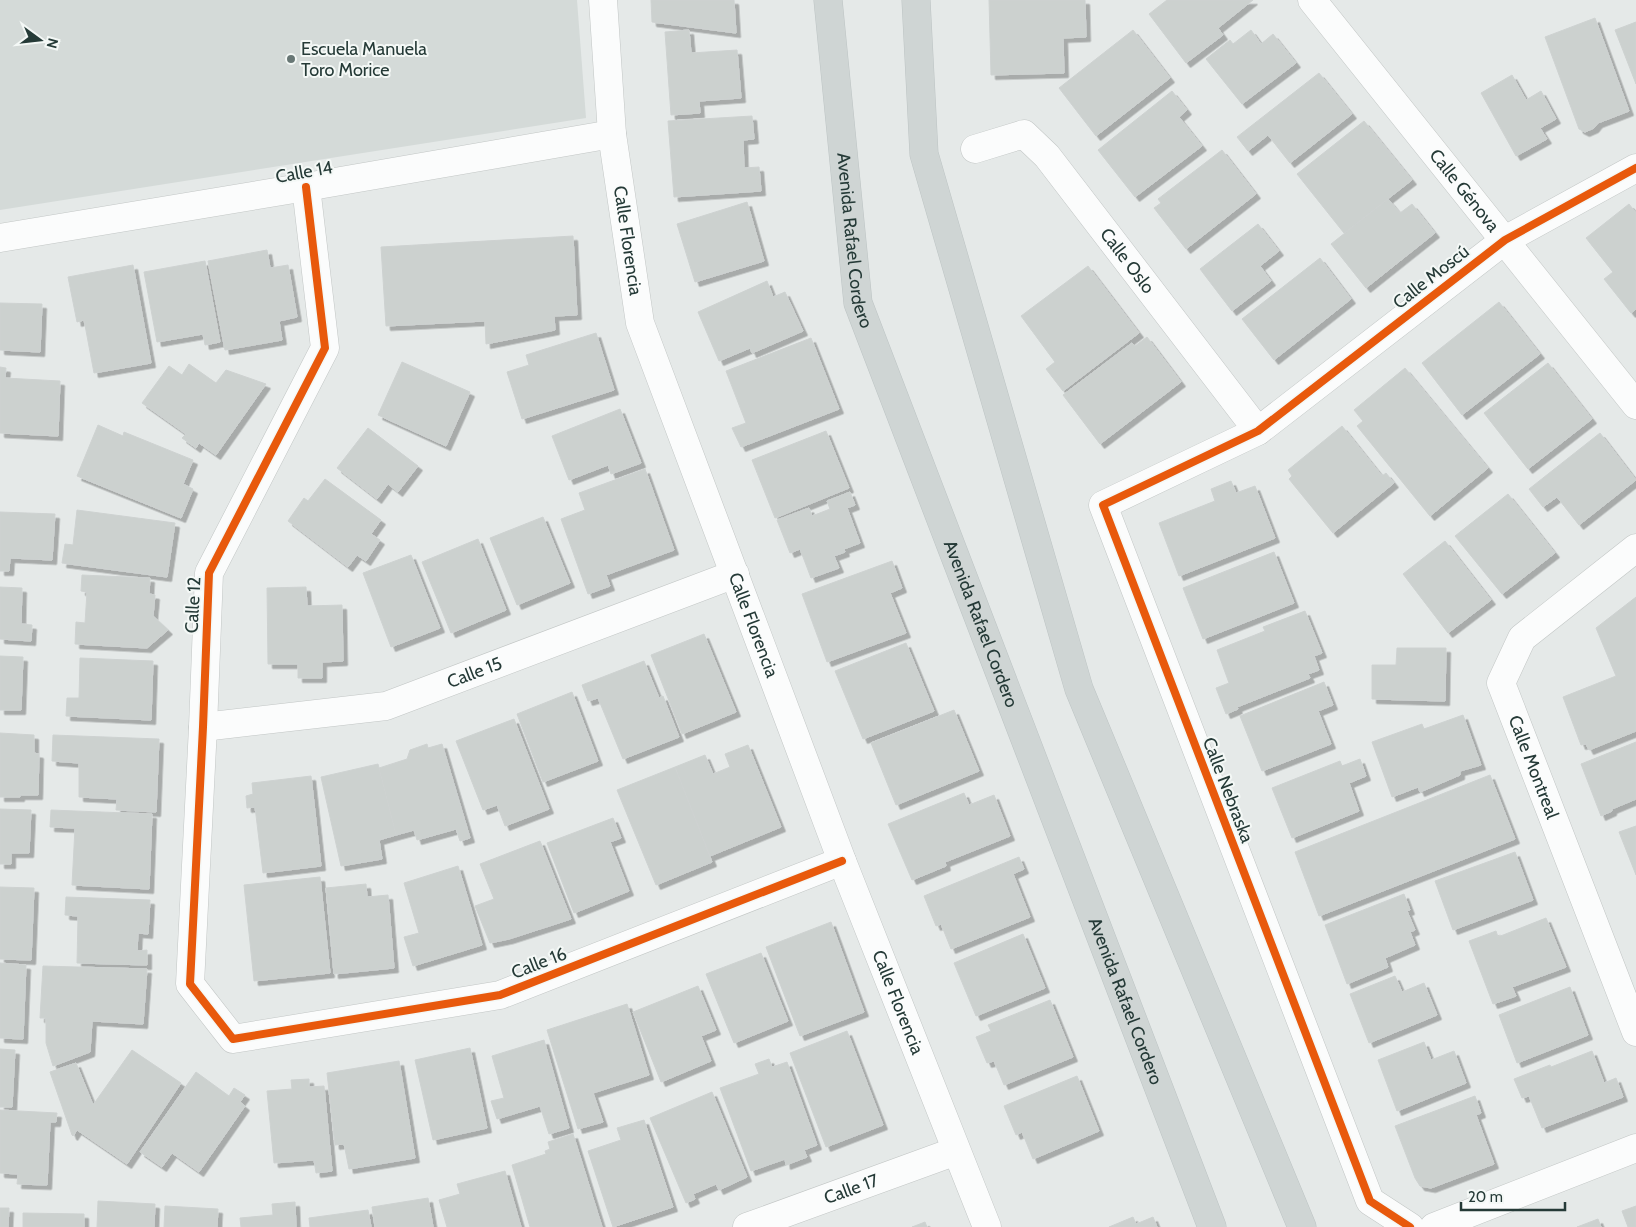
<svg xmlns="http://www.w3.org/2000/svg" width="1636" height="1227" viewBox="0 0 1636 1227" font-family="Cabin,sans-serif">
<style>
.built{fill:#d4dad8}
.building{fill:#ccd1cf;stroke:#ced2d1;filter:url(#shadow)}
.lines{fill:none;stroke-linecap:round;stroke-linejoin:round}
.minor-casing{stroke:#c2c6c5;stroke-width:29}
.major-casing{stroke:#bdc4c4;stroke-width:29}
.minor{stroke:#fbfcfc;stroke-width:28}
.major{stroke:#cfd5d4;stroke-width:28}
.cycleway-casing{stroke:#f4f8f6;stroke-width:11}
.cycleway{stroke:#e8590c;stroke-width:8}
.poi-dot{fill:#687775;stroke:#f4f8f6;stroke-width:2}
.labels{text-anchor:middle;dominant-baseline:central;stroke-width:4;stroke-linejoin:round;paint-order:stroke}
.poi-label{font-size:18px;fill:#253a37;stroke:#f4f8f6;text-anchor:start}
.street-label{font-size:18px;fill:#253a37;stroke:#f4f8f6}
</style>
<defs>
<filter id="shadow"><feDropShadow dx="4.5" dy="4.5" stdDeviation="0" flood-color="#0004"/></filter>
</defs>
<rect width="100%" height="100%" fill="#e5e9e8"/>
<path class="built" d="M0,0H577L586,118L0,210Z"/>
<g class="building">
<path d="M651,0H734L736,33L652,22Z"/>
<path d="M989,0H1085L1086,37L1063,38L1064,73L991,75Z"/>
<path d="M1167,0H1253L1218,28L1223,35L1186,63L1149,14Z"/>
<path d="M1595,18L1629,111L1598,123L1594,128L1585,132L1579,129L1545,37Z"/>
<path d="M1636,22V84L1615,30Z"/>
<path d="M689,30L691,53L737,50L741,98L699,101L700,113L671,115L665,32Z"/>
<path d="M1133,30L1170,78L1096,136L1059,88Z"/>
<path d="M1251,30L1261,44L1273,34L1296,63L1242,104L1206,59L1230,40L1233,44Z"/>
<path d="M1319,73L1352,114L1290,163L1268,135L1248,151L1237,137Z"/>
<path d="M1512,75L1526,100L1541,91L1556,119L1540,128L1547,139L1516,156L1481,93Z"/>
<path d="M1172,91L1187,110L1179,117L1202,146L1135,197L1098,150Z"/>
<path d="M752,116L754,139L743,140L744,168L759,167L761,191L674,197L668,121Z"/>
<path d="M1364,121L1412,180L1344,233L1297,174Z"/>
<path d="M1222,150L1256,194L1186,249L1154,208L1161,203L1158,199Z"/>
<path d="M1388,199L1400,213L1412,204L1435,233L1366,288L1331,244Z"/>
<path d="M747,202L764,261L695,282L677,224Z"/>
<path d="M1629,204L1636,213V309L1631,313L1604,279L1613,272L1586,238Z"/>
<path d="M1258,224L1279,251L1260,266L1271,281L1232,311L1200,269Z"/>
<path d="M573,236L577,315L554,316L555,330L486,344L485,321L386,326L381,247Z"/>
<path d="M267,250L270,268L288,265L297,317L279,321L282,340L225,350L208,261Z"/>
<path d="M1320,258L1351,299L1274,360L1242,319Z"/>
<path d="M205,261L220,342L205,345L203,334L157,342L144,272Z"/>
<path d="M133,265L151,363L94,373L84,320L77,322L68,277Z"/>
<path d="M1088,266L1139,333L1063,391L1046,369L1055,362L1021,316Z"/>
<path d="M767,281L773,297L785,292L803,331L752,353L750,348L719,361L698,312Z"/>
<path d="M1499,302L1540,354L1462,415L1422,363Z"/>
<path d="M0,303L42,304L40,352L0,350Z"/>
<path d="M596,333L614,390L522,419L507,372L529,365L526,355Z"/>
<path d="M1147,337L1181,382L1100,444L1063,395L1132,343L1135,346Z"/>
<path d="M811,338L839,409L741,447L732,428L746,423L726,371Z"/>
<path d="M402,362L470,392L446,446L378,415Z"/>
<path d="M1548,363L1592,419L1528,469L1484,413Z"/>
<path d="M189,364L216,383L226,370L266,384L216,455L199,443L196,448L182,438L186,434L142,403L169,366L182,375Z"/>
<path d="M0,367L6,368L5,378L60,381L58,436L0,433Z"/>
<path d="M1405,368L1488,468L1430,516L1357,426L1363,421L1354,410Z"/>
<path d="M620,409L641,463L611,474L608,465L569,480L552,436Z"/>
<path d="M98,425L123,436L124,432L193,460L183,484L193,489L181,518L77,476Z"/>
<path d="M1342,426L1382,476L1386,473L1394,483L1333,533L1289,479L1292,476L1288,470Z"/>
<path d="M368,428L418,466L398,492L388,484L377,499L337,468Z"/>
<path d="M826,431L849,488L775,518L752,460Z"/>
<path d="M1600,433L1636,480L1579,525L1557,497L1543,507L1529,489Z"/>
<path d="M645,469L674,550L606,575L610,586L588,594L561,519L585,510L579,493Z"/>
<path d="M325,479L381,520L371,534L380,540L366,561L357,555L348,567L288,521L304,498L308,501Z"/>
<path d="M1231,481L1236,493L1255,486L1275,538L1179,576L1159,523L1215,501L1211,489Z"/>
<path d="M850,492L855,505L847,508L860,543L844,549L845,552L834,556L839,568L811,578L800,549L790,553L777,520L809,508L812,516L830,509L827,501Z"/>
<path d="M1508,494L1555,553L1502,594L1455,536Z"/>
<path d="M77,510L175,523L167,577L62,563L65,544L73,545Z"/>
<path d="M0,512L55,514L52,560L10,558L9,571H0Z"/>
<path d="M543,517L570,583L517,605L490,538Z"/>
<path d="M478,539L506,610L451,633L422,562Z"/>
<path d="M1445,541L1491,600L1448,633L1403,574Z"/>
<path d="M1274,552L1294,603L1203,639L1183,588Z"/>
<path d="M411,555L440,628L391,647L363,573Z"/>
<path d="M892,561L902,588L890,593L906,633L827,662L802,594Z"/>
<path d="M82,575L150,578L149,594L155,595L153,616L168,630L147,648L75,644L76,622L85,623L87,592L81,591Z"/>
<path d="M0,587L22,588L21,624L32,625L31,641L0,639Z"/>
<path d="M306,587L307,606L342,605L343,661L322,662V678H298V664H268L267,588Z"/>
<path d="M1636,597V731L1589,750L1586,744L1581,745L1563,697L1616,676L1596,628Z"/>
<path d="M1305,611L1322,653L1314,656L1319,670L1308,674L1310,678L1237,707L1238,709L1226,714L1216,688L1229,683L1217,650L1265,631L1263,627Z"/>
<path d="M704,634L736,712L682,734L651,655Z"/>
<path d="M906,643L934,711L863,739L835,671Z"/>
<path d="M1397,648H1446L1445,701L1372,699V665H1396Z"/>
<path d="M0,656L23,657L21,710H0Z"/>
<path d="M80,658L153,661L151,720L66,716L67,698H79Z"/>
<path d="M644,661L659,698L663,696L679,737L623,759L598,698L588,701L582,685Z"/>
<path d="M1324,682L1333,705L1318,711L1331,744L1262,771L1240,716Z"/>
<path d="M572,692L598,761L543,782L517,714Z"/>
<path d="M954,710L979,771L896,805L871,743Z"/>
<path d="M1463,715L1481,765L1460,771V775L1420,792L1418,787L1392,797L1372,742L1422,724L1424,729Z"/>
<path d="M514,719L549,809L505,826L497,805L483,810L456,741Z"/>
<path d="M0,733L34,735V753L39,754L38,795H20V797H0Z"/>
<path d="M53,735L159,739L156,812L116,810L117,799L79,797V763L52,761Z"/>
<path d="M1636,742V799L1612,809V811L1601,816L1581,764Z"/>
<path d="M427,744L428,748L442,744L470,838L460,841L456,829L417,840L414,830L396,835L379,768L407,759L410,750Z"/>
<path d="M748,745L781,827L710,856L675,767L705,755L713,774L730,767L725,754Z"/>
<path d="M1360,759L1366,776L1349,783L1359,811L1292,838L1272,788L1340,761L1342,766Z"/>
<path d="M378,764L396,835L379,840L382,859L341,866L321,777Z"/>
<path d="M675,767L712,862L656,885L617,790Z"/>
<path d="M1490,775L1515,839L1319,916L1295,852Z"/>
<path d="M311,776L321,866L263,873L255,807L247,808L246,796L253,794L252,783Z"/>
<path d="M964,793L969,805L994,795L1010,836L945,862L946,866L912,880L888,824Z"/>
<path d="M0,809L31,810L29,853H11V864H0Z"/>
<path d="M51,810L152,814L149,889L72,885L75,828L50,827Z"/>
<path d="M613,818L621,838L610,842L629,891L574,913L547,843Z"/>
<path d="M1636,826V875L1619,832Z"/>
<path d="M540,841L571,919L509,939L490,943L475,906L494,899L480,864Z"/>
<path d="M1515,852L1533,900L1453,930L1435,881Z"/>
<path d="M1019,857L1024,869L1013,874L1030,917L951,949L941,924L936,926L924,896Z"/>
<path d="M458,866L482,945L413,966L404,937L419,933L404,883Z"/>
<path d="M320,877L330,973L254,981L244,885Z"/>
<path d="M366,884L367,897L388,895L394,968L334,974L326,888Z"/>
<path d="M0,887L34,888L31,960L0,959Z"/>
<path d="M1404,894L1410,910L1407,911L1415,930L1410,932L1415,945L1385,958L1388,967L1347,984L1325,925Z"/>
<path d="M66,897L150,900L148,934L138,933L137,951L147,950V965L77,963L78,916L65,915Z"/>
<path d="M1546,918L1566,967L1512,987L1516,996L1493,1004L1469,941L1496,931L1498,937Z"/>
<path d="M831,922L864,1012L800,1036L766,947Z"/>
<path d="M1023,934L1045,988L976,1016L954,963Z"/>
<path d="M761,953L788,1021L734,1043L706,974Z"/>
<path d="M0,963L26,965L23,1039L0,1038Z"/>
<path d="M43,966L147,969L143,1024L92,1021L90,1052L53,1066L46,1043V1018H40Z"/>
<path d="M1395,976L1402,992L1424,983L1437,1015L1369,1043L1350,994Z"/>
<path d="M698,986L716,1030L701,1036L711,1061L661,1082L633,1012Z"/>
<path d="M1570,987L1588,1035L1517,1063L1499,1015Z"/>
<path d="M1050,1000L1073,1057L1004,1085L994,1061L987,1063L976,1037L991,1031L988,1025Z"/>
<path d="M627,1004L649,1075L593,1093L603,1122L578,1129L547,1030Z"/>
<path d="M847,1031L883,1125L826,1147L790,1053Z"/>
<path d="M544,1040L569,1128L549,1134L540,1106L497,1119L491,1101L504,1098L492,1056Z"/>
<path d="M1424,1042L1431,1060L1454,1051L1466,1083L1397,1111L1378,1060Z"/>
<path d="M470,1048L487,1128L433,1140L415,1060Z"/>
<path d="M0,1049L15,1050L12,1107H0Z"/>
<path d="M132,1050L181,1083L127,1164L77,1130L73,1136L72,1135L50,1072L76,1063L93,1105Z"/>
<path d="M1592,1051L1604,1083L1616,1078L1623,1097L1542,1128L1529,1096L1522,1098L1514,1079L1550,1065L1551,1067Z"/>
<path d="M769,1059L772,1067L787,1062L817,1145L804,1150L807,1157L786,1165L785,1159L751,1171L720,1088L759,1074L755,1064Z"/>
<path d="M399,1061L415,1158L349,1169L344,1144L335,1145L327,1073Z"/>
<path d="M196,1072L229,1096L234,1088L245,1095L240,1102L245,1106L199,1172L172,1153L162,1167L140,1152Z"/>
<path d="M1077,1076L1099,1131L1033,1159L1022,1132L1016,1135L1004,1106Z"/>
<path d="M309,1079V1087L324,1086L332,1171L316,1173L314,1160L274,1163L267,1091L292,1089L291,1080Z"/>
<path d="M712,1092L747,1177L719,1190L716,1184L693,1194L695,1199L686,1203L650,1118Z"/>
<path d="M1475,1096L1481,1113L1476,1115L1494,1164L1431,1188L1420,1186L1415,1178L1395,1126Z"/>
<path d="M0,1110L57,1113L56,1122H50L47,1185L17,1184L18,1174L0,1173Z"/>
<path d="M644,1120L673,1207L613,1227L588,1151L621,1140L617,1128Z"/>
<path d="M573,1134L602,1227H530L512,1165L546,1154L545,1151L550,1149L548,1142Z"/>
<path d="M505,1171L521,1227H447L439,1200L460,1194L457,1184Z"/>
<path d="M428,1198L433,1227H375L372,1207Z"/>
<path d="M98,1201L155,1204L154,1227H97Z"/>
<path d="M295,1202L296,1227H241L240,1218L273,1215L272,1204Z"/>
<path d="M165,1206L218,1209L217,1227H164Z"/>
<path d="M1636,1206V1227H1628L1622,1211Z"/>
<path d="M0,1208H9L8,1227H0Z"/>
<path d="M368,1210L371,1227H310L309,1218Z"/>
<path d="M23,1213L84,1214V1227H23Z"/>
<path d="M1133,1217L1136,1224L1153,1217L1157,1227H1109Z"/>
<path d="M1598,1219L1601,1227H1577Z"/>
<path d="M925,1222L927,1227H912Z"/>
</g>
<g class="lines">
<defs>
<g id="minor">
<path id="s1" d="M603,0L612,134L640,323L842,861L987,1227"/>
<path id="s2" d="M1312,0L1636,405"/>
<path id="s3" d="M975,149L1024,134L1047,156L1258,431"/>
<path d="M306,187L325,348L209,573L203,727L190,984L233,1039L500,995L842,861"/>
<path d="M0,238L306,187L612,134"/>
<path id="s4" d="M1636,548L1522,638L1501,683L1636,1032"/>
<path id="s5" d="M203,727L386,706L735,574"/>
<path id="s6" d="M747,1227L956,1151"/>
<path d="M1410,1227L1370,1201L1103,505L1258,431L1505,240L1636,168"/>
<path d="M1434,1227L1636,1148"/>
</g>
<g id="major">
<path id="s7" d="M828,0L858,303L1212,1227"/>
<path d="M916,0L924,154L1079,689L1302,1227"/>
</g>
</defs>
<use href="#minor" class="minor-casing"/>
<use href="#major" class="major-casing"/>
<use href="#minor" class="minor"/>
<use href="#major" class="major"/>
<defs>
<g id="cycleway">
<path d="M306,187L325,348L209,573L203,727L190,984L233,1039L500,995L842,861"/>
<path d="M1410,1227L1370,1201L1103,505L1258,431L1505,240L1636,168"/>
</g>
</defs>
<use href="#cycleway" class="cycleway-casing"/>
<use href="#cycleway" class="cycleway"/>
</g>
<circle class="poi-dot" cx="291" cy="59" r="5"/>
<g class="labels">
<g class="poi-label">
<text x="301" y="49">Escuela Manuela<tspan x="301" dy="21">Toro Morice</tspan></text>
</g>
<g class="street-label">
<text transform="translate(304 172) rotate(-10)">Calle 14</text>
<text stroke="none"><textPath href="#s2" startOffset="244">Calle Génova</textPath></text>
<text stroke="none"><textPath href="#s1" startOffset="242">Calle Florencia</textPath></text>
<text stroke="none"><textPath href="#s7" startOffset="242">Avenida Rafael Cordero</textPath></text>
<text stroke="none"><textPath href="#s3" startOffset="215">Calle Oslo</textPath></text>
<text transform="translate(1431 277) rotate(-38)">Calle Moscú</text>
<text transform="translate(193 605) rotate(-87)">Calle 12</text>
<text stroke="none"><textPath href="#s7" startOffset="648">Avenida Rafael Cordero</textPath></text>
<text stroke="none"><textPath href="#s1" startOffset="648">Calle Florencia</textPath></text>
<text stroke="none"><textPath href="#s5" startOffset="279">Calle 15</textPath></text>
<text stroke="none"><textPath href="#s4" startOffset="285">Calle Montreal</textPath></text>
<text transform="translate(1228 790) rotate(69)">Calle Nebraska</text>
<text transform="translate(539 963) rotate(-21)">Calle 16</text>
<text stroke="none"><textPath href="#s7" startOffset="1052">Avenida Rafael Cordero</textPath></text>
<text stroke="none"><textPath href="#s1" startOffset="1052">Calle Florencia</textPath></text>
<text stroke="none"><textPath href="#s6" startOffset="111">Calle 17</textPath></text>
</g>
</g>
<g transform="translate(40 40) rotate(105)" stroke="#f4f8f6" stroke-width="4" paint-order="stroke">
<path d="M0-4L9 19L0 12L-9 19Z" fill="#253a37"/>
<text y="-8" font-size="14" font-weight="bold" text-anchor="middle" fill="#253a37">N</text>
</g>
<path d="M1461 1202v8h104v-8" fill="none" stroke="#253a37" stroke-width="2.5"/>
<text x="1468" y="1202" font-size="15" fill="#253a37" stroke="#f4f8f6" stroke-width="4" paint-order="stroke">20 m</text>
</svg>
